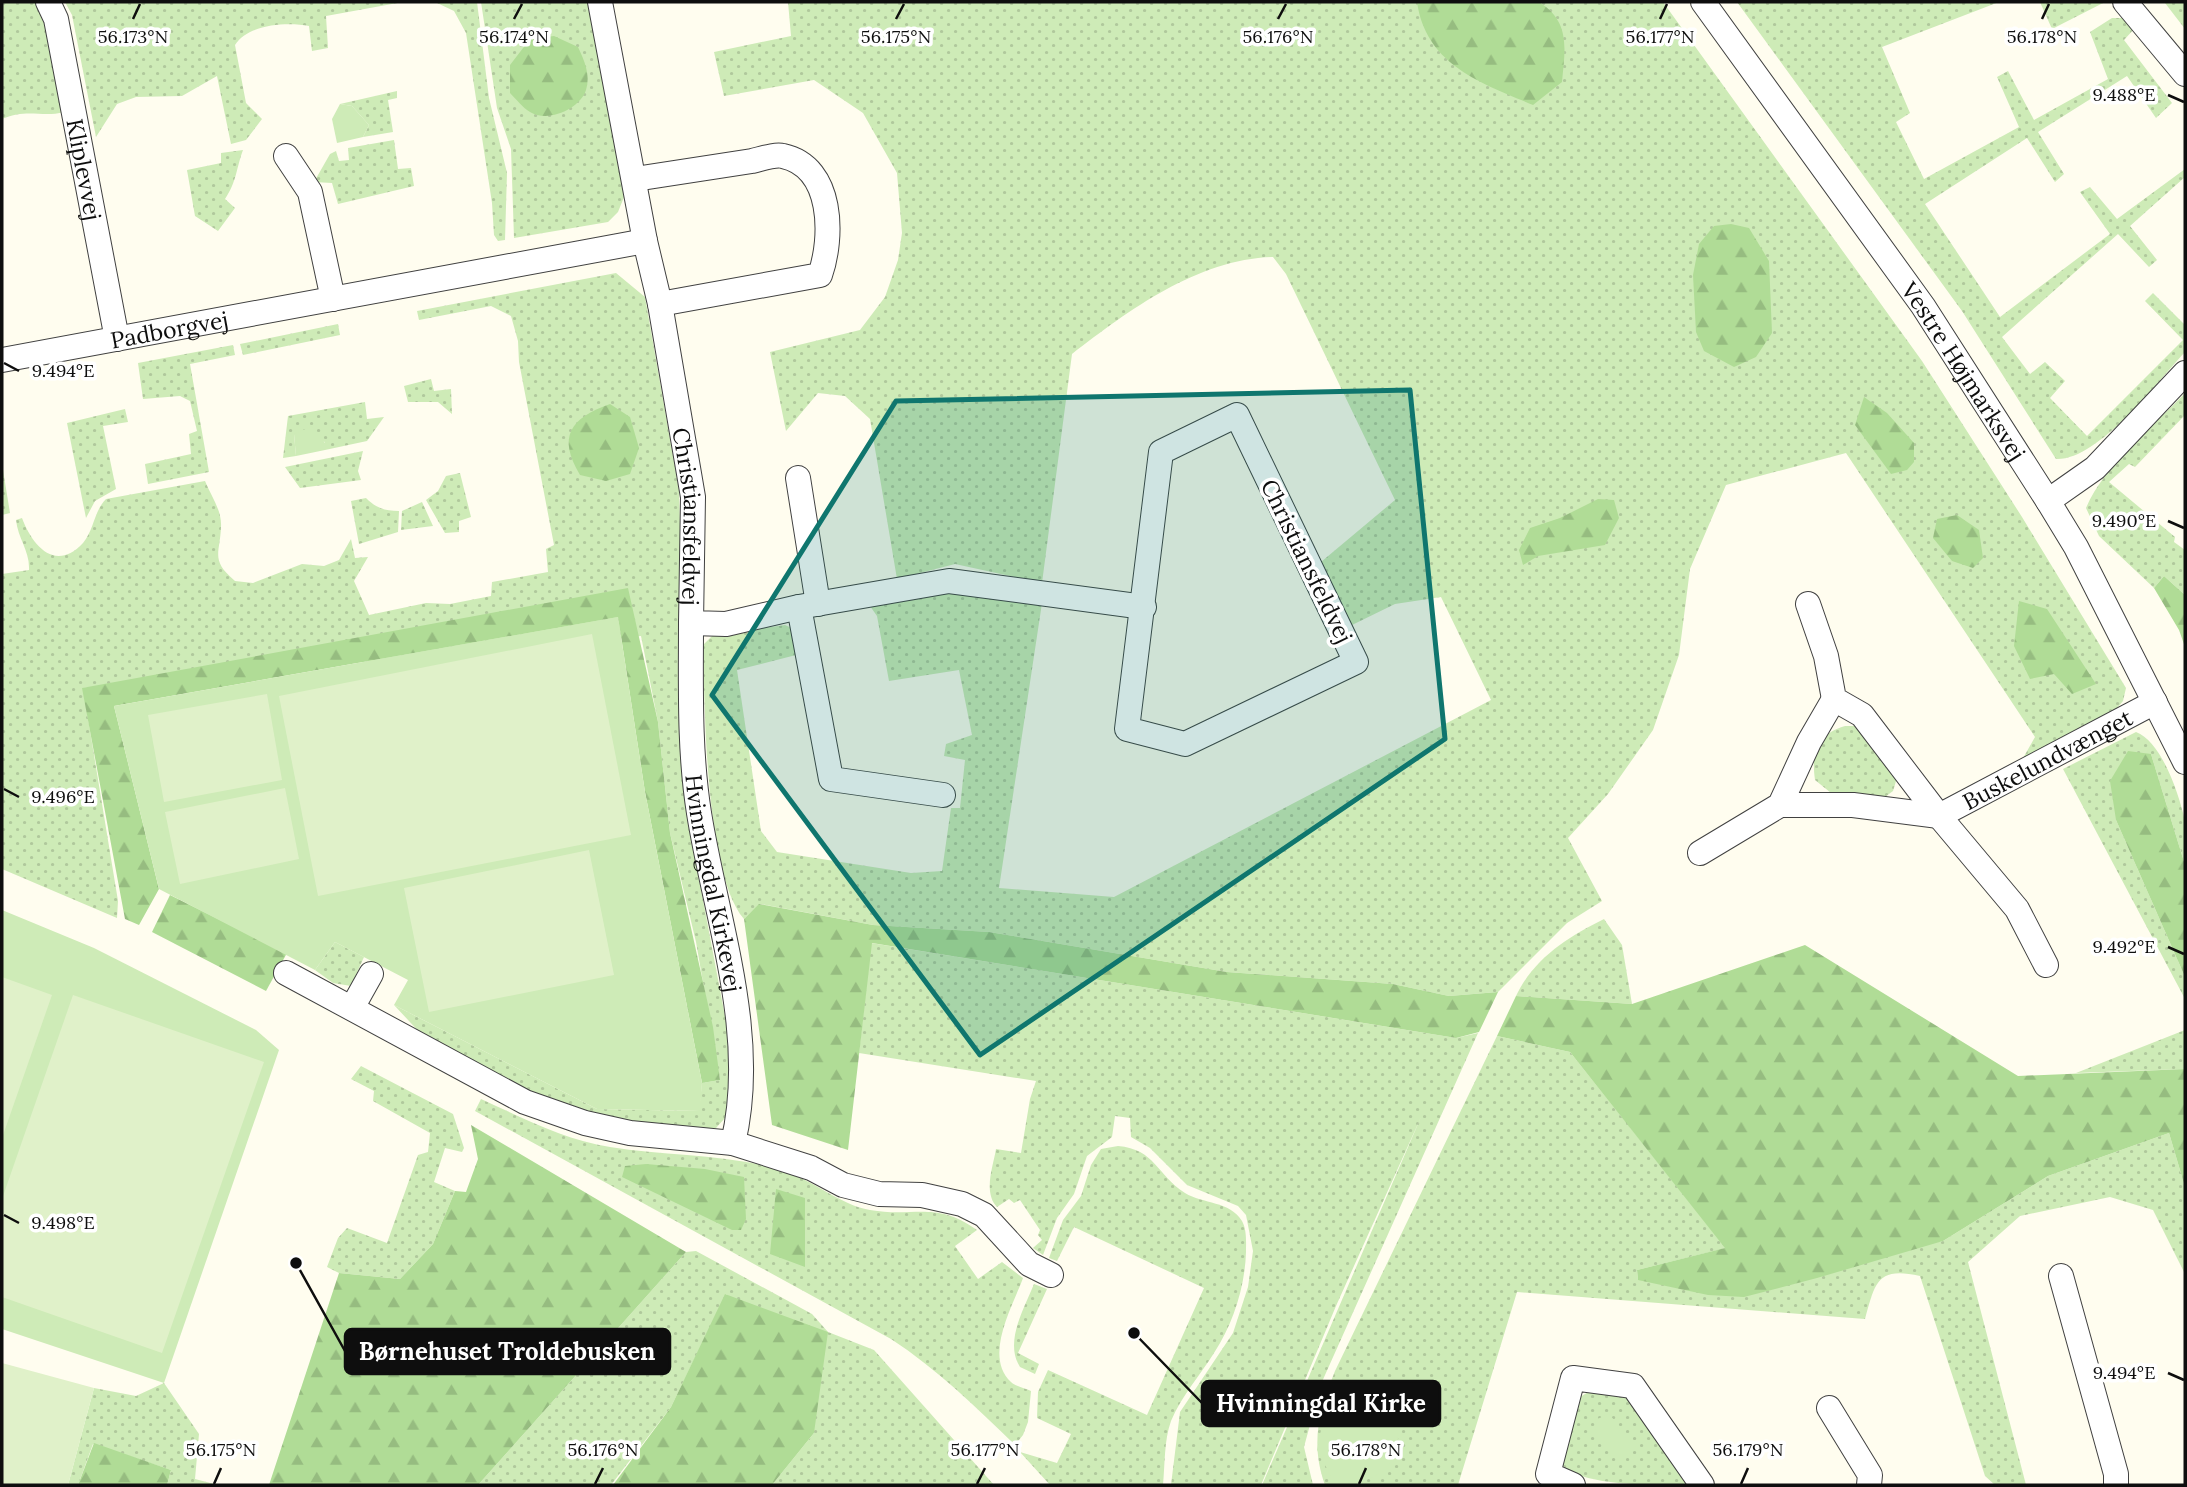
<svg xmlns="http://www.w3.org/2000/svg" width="2187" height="1487" viewBox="0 0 2187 1487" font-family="Lora,serif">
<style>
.grass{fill:url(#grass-dots)}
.forest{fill:url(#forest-firs)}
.park{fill:#ceebb7}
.pitch{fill:#e0f1c9}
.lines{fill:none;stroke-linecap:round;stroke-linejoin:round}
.minor-casing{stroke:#414141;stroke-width:26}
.minor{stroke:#fff;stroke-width:24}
.marked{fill:#0f766e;fill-opacity:0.2;stroke:#0f766e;stroke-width:5;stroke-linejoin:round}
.ticks{fill:none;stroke:#0e0e0e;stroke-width:2.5}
.labels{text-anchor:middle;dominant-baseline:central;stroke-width:7;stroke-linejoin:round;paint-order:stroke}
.street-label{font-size:23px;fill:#0e0e0e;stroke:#fff}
.ticks-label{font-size:18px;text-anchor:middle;fill:#0e0e0e;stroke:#fff;stroke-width:7;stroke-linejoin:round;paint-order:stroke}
.leader{fill:none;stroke:#0e0e0e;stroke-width:2.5}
.callout-dot{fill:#0e0e0e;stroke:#fff;stroke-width:2.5}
.callout{fill:#0e0e0e;stroke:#0e0e0e;stroke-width:2.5}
.callout-label{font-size:24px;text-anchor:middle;font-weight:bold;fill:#fff}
</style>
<defs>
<pattern id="grass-dots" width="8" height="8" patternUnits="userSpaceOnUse" patternTransform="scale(1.75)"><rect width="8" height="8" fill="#ceebb7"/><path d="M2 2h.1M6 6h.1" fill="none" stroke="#b0c89c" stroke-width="1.8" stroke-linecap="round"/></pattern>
<pattern id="forest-firs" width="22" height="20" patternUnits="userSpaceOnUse" patternTransform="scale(1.75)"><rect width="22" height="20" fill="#b0dc96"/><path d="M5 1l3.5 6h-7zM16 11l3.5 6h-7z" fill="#96bc80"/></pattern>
</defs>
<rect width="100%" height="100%" fill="#fffdef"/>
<g class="grass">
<path d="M2,2H39L47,17L64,112C42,118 28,108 2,119Z"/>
<path d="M65,2H403L326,16L328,48L312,51L309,26C287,22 248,24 235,45L246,103L262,119L246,140L231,144L217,76L182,96L136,97L117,104L96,137L72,15Z"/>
<path d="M435,2H477L489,98L507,173L505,240L498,241L494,235L492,203L466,33L454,11Z"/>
<path d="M481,2H589L624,197L618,212L608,222L514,238L511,149L497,108Z"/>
<path d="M788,2H1663L1922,361L2022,517L2126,688L2123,701L2112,714L2022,760L2035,737L1846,453L1726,485L1690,569L1679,655L1653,730L1608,794L1568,838L1602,901L1567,923L1498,992L1449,996L1393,984L1227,972L989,932L873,925L760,904L744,919C705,874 705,708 703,645L713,635L785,625L796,630V655L737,670L761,831L777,852L911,873L942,871L951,808H960L965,760L944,756L946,744L972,735L959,670L889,681L877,616L870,606L953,591L1042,603L999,888L1114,897L1491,700L1441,597L1395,604L1352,625L1321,562L1395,500L1286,274L1273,257C1198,259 1129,310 1072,354L1042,583L955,564L897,579L870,419L845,396L818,393L786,431L770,352L860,330L885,297L898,260L902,233L897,173L863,113L814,80L724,96L714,52L791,36Z"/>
<path d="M1737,2H1999L1882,47L1910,113L1896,122L1924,179L2019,127L1997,77L2008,71L2034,120L2108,79L2090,32L2112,18H2123L2135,28L2124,40L2172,103L2156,118L2127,76L2038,132L2064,174L2055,182L2027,138L1925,204L2000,317L2110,234L2080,192L2090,187L2117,219L2185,169V177L2130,226L2157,260L2149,267L2118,234L2002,337L2030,374L2045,362L2065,381L2050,398L2087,436L2183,340L2145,301L2153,293L2185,325V352C2156,383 2098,461 2056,459L1962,311Z"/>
<path d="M2040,2H2105L2052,29Z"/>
<path d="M2164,2H2185V29L2165,3Z"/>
<path d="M397,91V98L388,100L393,132L363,137L369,125L352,106L340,104Z"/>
<path d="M394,140L398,169L411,168L414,186L338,204L332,183L314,182L330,154L336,151L339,161L349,160L348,148Z"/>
<path d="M243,150C236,169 237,181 225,199L235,208L218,231L195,216L187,170L221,163V153Z"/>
<path d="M616,273L645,297L679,490L689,826L731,1048L730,1106L725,1118L716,1128L703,1131L625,1122L545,1100L423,1036L394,1005L597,1109L699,1111L702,1083L720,1080L696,942L670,833L658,722L641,636L83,688L118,901L117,918L2,869V574L29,570C30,551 18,539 16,520L22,518C32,545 55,573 83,543C94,530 94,511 106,499L205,481C211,496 222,510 221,527C220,554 210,560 235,581L253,583L302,564L324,566L339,560L351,539L355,558L368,557L354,581L369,615L426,603L450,604L491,596L492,582L548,572L546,549L554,545L519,362L518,341L511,316L491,306L419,320L417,311Z"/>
<path d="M338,324L340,335L243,355L240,344Z"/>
<path d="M233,345L235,355L190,364L209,472L148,484L145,464L191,454L189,434L197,431L190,401L180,396L143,399L138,363Z"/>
<path d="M431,379L434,391L451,389L452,414L438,402H408L404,386Z"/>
<path d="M2185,393V415L2135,467L2129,464L2109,482L2175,537L2174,542L2185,550V595L2164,576L2154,588L2099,536L2086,508C2105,464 2152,428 2185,393Z"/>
<path d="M365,402L367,419L384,417L367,441L325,450V442L294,434L296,456L283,458L288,416Z"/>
<path d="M125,409L128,422L103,426L116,489L95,501L86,518L67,423Z"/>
<path d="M363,451L358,471L361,480L300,488L285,467Z"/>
<path d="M2,464L10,513L2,515Z"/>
<path d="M460,473L471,517L459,521V532L445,533L426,500L438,491L446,476Z"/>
<path d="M366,498C376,508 385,511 399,511L398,532L359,544L351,501Z"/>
<path d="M422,502L433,526L401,530L402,511Z"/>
<path d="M1845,726H1856L1897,778L1893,791L1885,797H1836L1815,780C1811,753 1817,734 1845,726Z"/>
<path d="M2136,732C2162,742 2179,794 2185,821C2187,835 2185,851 2185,865L2151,754L2116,820L2185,977V999L2063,769Z"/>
<path d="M1604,919L1622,945L1632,1004L1516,996C1534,958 1568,937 1604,919Z"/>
<path d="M335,942L364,957L351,986L333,983L315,970Z"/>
<path d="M871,943L1456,1038L1478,1033L1321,1384L1304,1447L1313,1485H1262L1421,1117L1336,1306L1261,1485H1171L1180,1412L1233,1333L1248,1287L1253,1251L1246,1215L1238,1206L1187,1185L1150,1148L1131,1137L1130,1118L1115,1116L1112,1137L1087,1156L1074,1194L1057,1218L1043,1255L1033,1248L1042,1240L1038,1235L1040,1230L1020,1200L1014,1203L1009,1199L997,1207C983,1192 993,1167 996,1149L1021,1153L1030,1099L1036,1081L859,1053Z"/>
<path d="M2185,1030V1069L2076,1073Z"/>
<path d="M1497,1036L1570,1052L1726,1248L1637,1270L1638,1280L1943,1241L2048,1176L2169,1133L2185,1187V1274L2153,1210L2110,1197L2020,1216L1968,1262L2026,1485H1995L1985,1476L1920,1276C1877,1266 1875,1283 1865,1319L1517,1292L1458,1485H1325C1310,1443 1319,1411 1335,1371Z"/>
<path d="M361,1066L453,1114L464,1148L462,1152L445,1148L434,1182L455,1191L433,1244L400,1279L339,1273L327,1267L338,1238L347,1228L387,1243L418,1155L428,1152L430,1133L373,1101L374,1091L351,1079Z"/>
<path d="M481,1099C523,1118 565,1140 610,1147C666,1156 724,1154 779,1169C810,1178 840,1205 870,1210C914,1218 935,1200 977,1230L955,1246L978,1279L1002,1262L1023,1278C1013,1306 983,1356 1011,1382C1015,1386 1025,1388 1031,1391L1028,1422L1023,1435L1015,1445C976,1407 937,1369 891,1339L475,1111Z"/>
<path d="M1118,1146C1155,1149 1157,1175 1185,1193C1203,1204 1230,1201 1242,1221C1247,1230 1246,1242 1246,1252C1245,1287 1233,1324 1214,1353C1199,1377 1182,1395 1171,1421C1164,1440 1165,1465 1163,1485H1050L1020,1452L1057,1463L1071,1434L1037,1418L1038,1392L1048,1370L1147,1415L1204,1288L1074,1227L1057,1261L1049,1258L1063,1220L1081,1196L1091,1165L1101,1149Z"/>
<path d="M696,1251L812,1314L828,1332L874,1350L994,1485H772L814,1433L726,1294L671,1407L611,1485H478L686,1252Z"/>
<path d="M1034,1284L1047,1289L1018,1353L1039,1364L1035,1374L1020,1367C1004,1342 1024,1309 1034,1284Z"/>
<path d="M164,1383L199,1434L195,1479L218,1485H167L171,1470L93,1444L78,1485H68L94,1388L136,1396Z"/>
<path d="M1590,1391L1623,1394L1629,1399L1692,1485C1658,1485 1583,1487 1562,1465L1580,1397Z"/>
</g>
<g class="forest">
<path d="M1417,2H1539C1571,22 1565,49 1562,82L1533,105C1481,83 1426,65 1417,2Z"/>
<path d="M554,36L578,47C584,60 591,75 586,90C580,109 548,123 530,112C523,108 516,99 510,93V65L530,39Z"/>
<path d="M1731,224L1749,228L1769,261L1772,333L1756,357L1734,367L1704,351L1696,332L1693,275L1699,244L1714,226Z"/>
<path d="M1864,397L1887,413L1914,443V462L1907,470L1891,474L1855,425Z"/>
<path d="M610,404L630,417L639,448L630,474L606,481L580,475C557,437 570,418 610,404Z"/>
<path d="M1598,499L1614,500L1619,518L1605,545L1538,556L1523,565L1519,550L1530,528L1560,518Z"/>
<path d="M1957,515L1979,530L1983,558L1973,568L1952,561L1933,538L1937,519Z"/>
<path d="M2164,576L2185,595V647L2179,630L2154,588Z"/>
<path d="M628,588L658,722L670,833L713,1027L720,1080L702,1083L645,792L618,617L114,706L159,889L139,925L125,919L82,688Z"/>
<path d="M2019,601L2047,609L2096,684L2072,694L2054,674L2030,679L2014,646Z"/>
<path d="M2128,751L2151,754L2185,865V977L2116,820L2110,781Z"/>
<path d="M170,895L287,953L266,991L152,932Z"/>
<path d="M759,904L873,925L989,932L1227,972L1393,984L1449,996L1498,992L1479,1032L1456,1038L872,943L848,1150L772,1125L744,919Z"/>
<path d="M1805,945L2018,1076L2185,1069V1187L2169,1133L2048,1176L1943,1241L1817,1278L1744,1297L1708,1295L1638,1280L1637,1270L1725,1248L1570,1052L1497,1036L1516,996L1632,1004Z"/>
<path d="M471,1125L686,1252L478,1485H269L339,1273L400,1279L433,1244L455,1191L466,1192L478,1159Z"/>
<path d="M646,1164L705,1169L744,1177L746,1219L741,1230H732L622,1177L625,1166Z"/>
<path d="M776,1189L805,1198V1267L770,1254Z"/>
<path d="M725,1294L828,1332L814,1433L772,1485H613L671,1407Z"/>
<path d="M94,1443L171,1470L167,1485H78Z"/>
</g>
<g class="park">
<path d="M340,104L352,106L369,125L363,137L337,143L332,119Z"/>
<path d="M312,426L325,443V450L296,456L294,434Z"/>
<path d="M618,617L645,792L702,1083L700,1111L597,1109L394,1005L408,980L335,942L315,970L159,889L114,706Z"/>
<path d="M2,910L94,948L256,1030L279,1050L164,1383L2,1329Z"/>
<path d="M1359,1377C1379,1386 1398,1414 1398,1438C1397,1472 1365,1487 1334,1482L1317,1450L1322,1425L1347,1381Z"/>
<path d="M1609,1414L1636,1446L1623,1460L1596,1432L1595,1420Z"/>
</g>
<g class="pitch">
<path d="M592,634L631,835L318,896L279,696Z"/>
<path d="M267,694L282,780L164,802L148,715Z"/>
<path d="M285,788L299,859L180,884L165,812Z"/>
<path d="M589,850L614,975L429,1012L404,888Z"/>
<path d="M2,977L52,995L2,1138Z"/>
<path d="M73,995L264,1062L162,1353L2,1297V1199Z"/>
<path d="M2,1363L94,1388L68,1485H2Z"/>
</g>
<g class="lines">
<defs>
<g id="minor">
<path id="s1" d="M48,2L56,19L117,339"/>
<path id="s2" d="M600,2L645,241L660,304L693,497L691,623L726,624L799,607L949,581L1144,607"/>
<path id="s3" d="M1703,2L1923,306L2048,501L2076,547L2185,762"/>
<path d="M2125,2L2185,74"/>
<path d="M286,156L310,192L333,299"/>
<path d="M635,179C674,173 713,167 752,161C761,159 775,154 783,156C834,167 833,238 820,275L660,304"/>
<path id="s4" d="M2,360L645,241"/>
<path d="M1237,415L1356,662L1185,744L1127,729L1161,452Z"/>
<path d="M798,478L818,604"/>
<path d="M2048,501L2095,468L2185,373"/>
<path d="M1808,604L1826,656L1834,699L1862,715L1939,816L2017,909L2046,965"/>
<path d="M799,607L831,779L943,795"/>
<path id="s5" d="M691,623C691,686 689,750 699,813C716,920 759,1034 733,1143"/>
<path id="s6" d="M1780,805H1853L1939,816L2155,702"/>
<path d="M1700,853L1780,805L1809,742L1834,699"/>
<path d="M286,973L525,1102L585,1123L630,1133L733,1143L811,1168L843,1185L879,1194L922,1195L962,1204L984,1215L1029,1264L1051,1275"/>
<path d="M352,1008L371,974"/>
<path d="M2061,1276L2116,1474V1485"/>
<path d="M1829,1408L1870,1475L1869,1485"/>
<path d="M1573,1485L1548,1474L1573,1378L1633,1386L1702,1485"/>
</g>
</defs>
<use href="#minor" class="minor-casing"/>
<use href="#minor" class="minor"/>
</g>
<path class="marked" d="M1410,390L1445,739L980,1055L712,695L896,401Z"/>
<path class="ticks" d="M133,19L140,4M514,19L522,4M896,19L904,4M1278,19L1286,4M1660,19L1667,4M2042,19L2049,4M2168,95L2184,102M4,363L19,371M2168,521L2184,528M4,789L19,797M2168,947L2184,954M4,1215L19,1223M2168,1373L2184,1380M214,1484L221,1468M595,1484L603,1468M977,1484L985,1468M1359,1484L1366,1468M1741,1484L1748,1468"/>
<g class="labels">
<g class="street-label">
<text stroke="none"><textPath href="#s1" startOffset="172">Kliplevvej</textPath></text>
<text stroke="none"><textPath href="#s4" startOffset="170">Padborgvej</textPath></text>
<text stroke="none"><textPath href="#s3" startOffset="452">Vestre Højmarksvej</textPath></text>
<text stroke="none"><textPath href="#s2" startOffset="523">Christiansfeldvej</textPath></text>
<text transform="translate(1307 561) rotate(64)">Christiansfeldvej</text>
<text stroke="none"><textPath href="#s6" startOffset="282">Buskelundvænget</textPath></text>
<text stroke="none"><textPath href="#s5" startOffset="262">Hvinningdal Kirkevej</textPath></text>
</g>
</g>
<g class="ticks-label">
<text x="133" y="43">56.173°N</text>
<text x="514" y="43">56.174°N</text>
<text x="896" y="43">56.175°N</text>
<text x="1278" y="43">56.176°N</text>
<text x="1660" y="43">56.177°N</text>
<text x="2042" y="43">56.178°N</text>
<text x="2124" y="101">9.488°E</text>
<text x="63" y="377">9.494°E</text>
<text x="2124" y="527">9.490°E</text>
<text x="63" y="803">9.496°E</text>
<text x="2124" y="953">9.492°E</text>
<text x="63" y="1229">9.498°E</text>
<text x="2124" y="1379">9.494°E</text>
<text x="221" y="1456">56.175°N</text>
<text x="603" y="1456">56.176°N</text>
<text x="985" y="1456">56.177°N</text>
<text x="1366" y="1456">56.178°N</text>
<text x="1748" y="1456">56.179°N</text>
</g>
<path class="leader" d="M296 1263L345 1351M1134 1333L1202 1403"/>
<g class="callout-dot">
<circle cx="296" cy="1263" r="7"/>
<circle cx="1134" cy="1333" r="7"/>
</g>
<g class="callout">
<rect x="345" y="1329" width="325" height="45" rx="7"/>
<rect x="1202" y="1381" width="238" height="45" rx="7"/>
</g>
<g class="callout-label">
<text x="507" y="1360">Børnehuset Troldebusken</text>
<text x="1321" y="1412">Hvinningdal Kirke</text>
</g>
<rect width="2187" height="1487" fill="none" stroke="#0e0e0e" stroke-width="7"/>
</svg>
